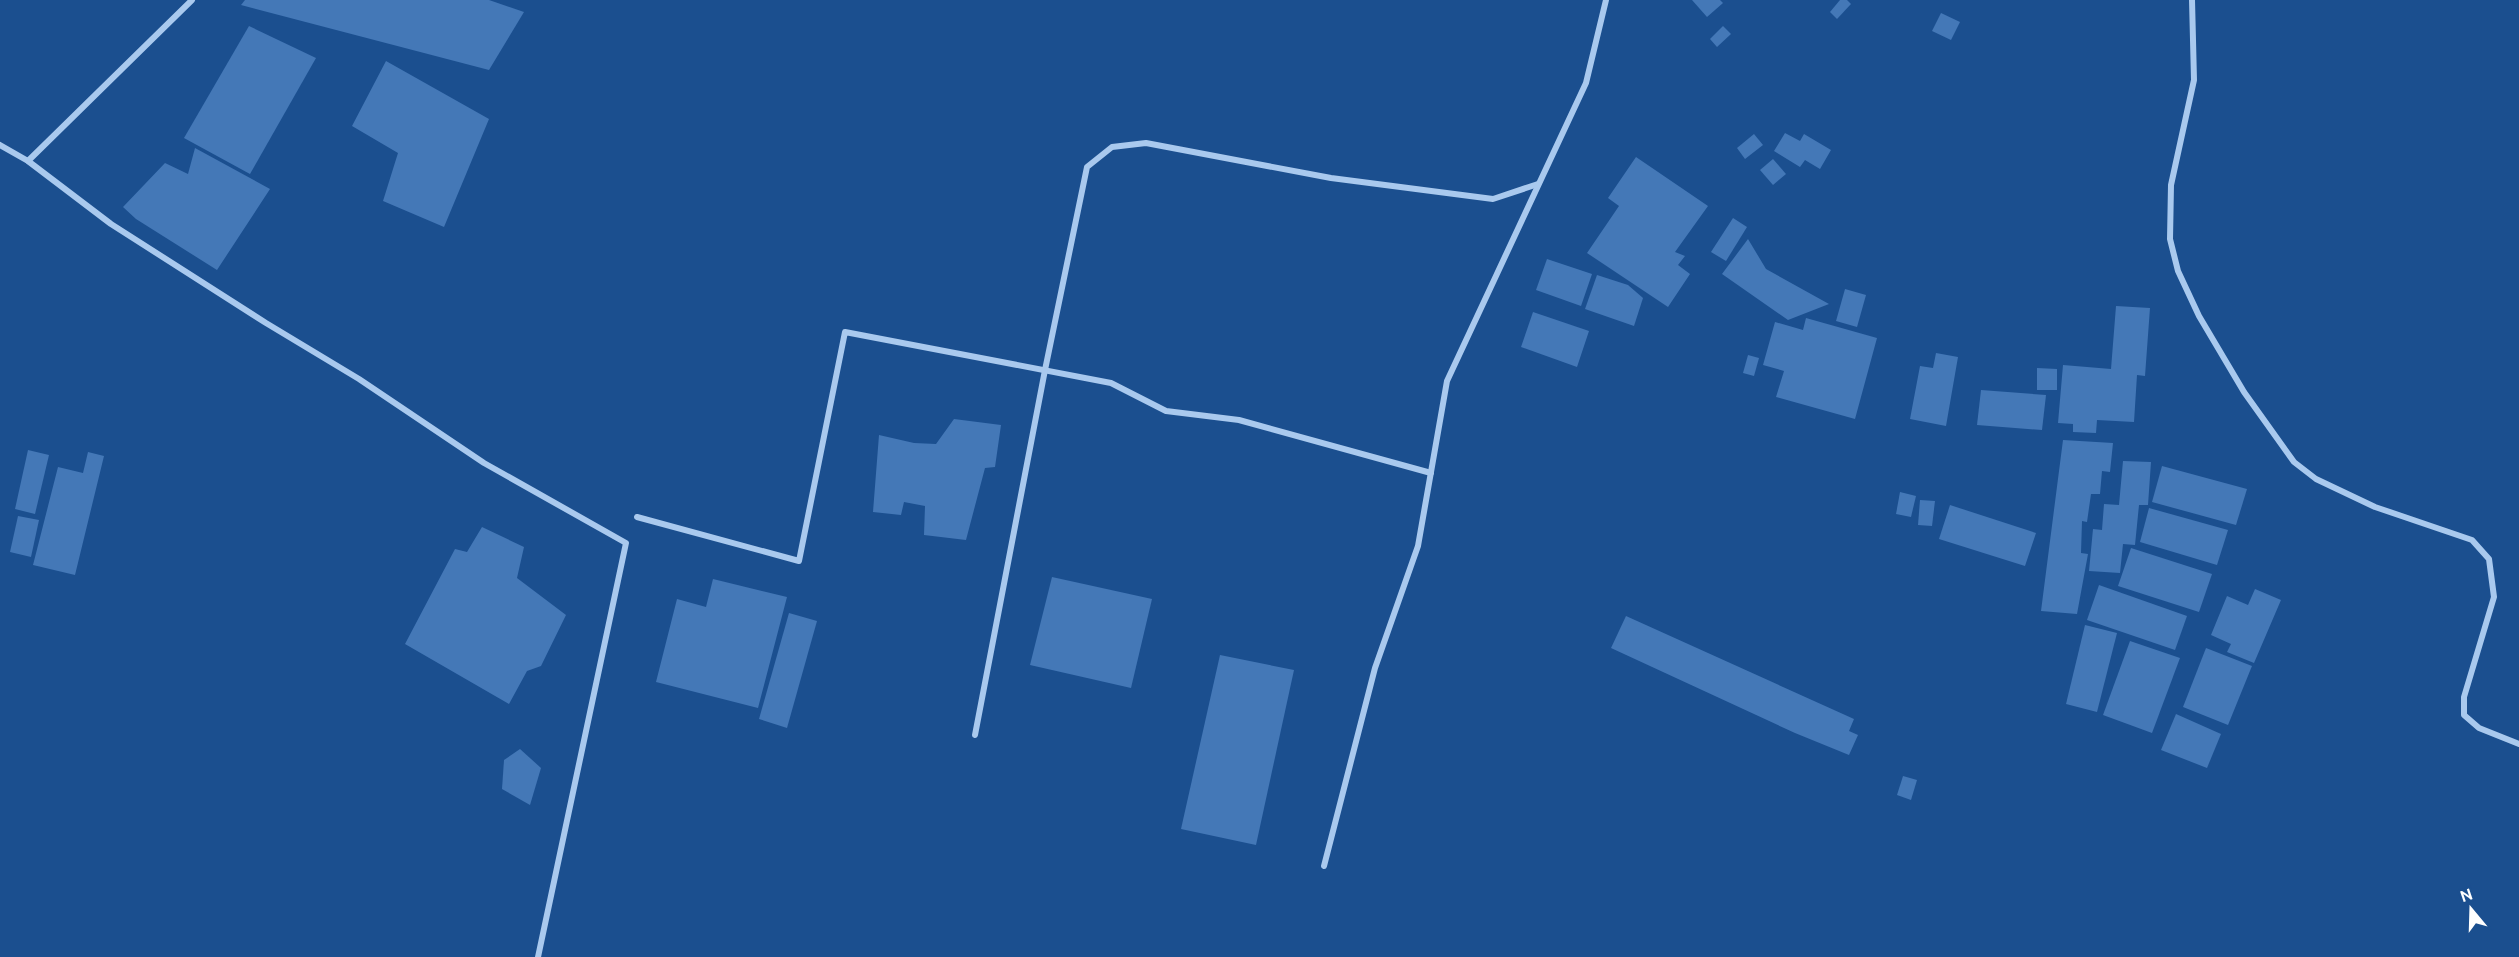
<svg xmlns="http://www.w3.org/2000/svg" width="2519" height="957" viewBox="0 0 2519 957" font-family="Ubuntu,sans-serif">
<style>
.building{fill:#4478b7}
.lines{fill:none;stroke-linecap:round;stroke-linejoin:round}
.street{stroke:#a9c9ee;stroke-width:6}
</style>
<rect width="100%" height="100%" fill="#1b4f8f"/>
<g class="building">
<path d="M245,0H489L524,12L489,70L241,5Z"/>
<path d="M1692,0H1720L1723,3L1707,17Z"/>
<path d="M1840,0H1847L1851,4L1837,19L1830,12Z"/>
<path d="M1941,13L1960,22L1951,40L1932,31Z"/>
<path d="M249,26L316,58L250,174L184,138Z"/>
<path d="M1723,26L1731,34L1717,47L1710,39Z"/>
<path d="M386,61L489,119L444,227L383,201L398,153L352,126Z"/>
<path d="M1785,133L1800,141L1804,134L1831,150L1820,169L1805,160L1800,167L1774,151Z"/>
<path d="M1754,134L1763,145L1745,159L1737,148Z"/>
<path d="M195,148L270,189L217,270L136,219L123,207L165,163L188,174Z"/>
<path d="M1636,157L1708,206L1675,252L1685,256L1678,265L1690,274L1668,307L1587,253L1619,206L1608,198Z"/>
<path d="M1773,159L1786,174L1773,185L1760,170Z"/>
<path d="M1733,218L1747,227L1726,261L1711,252Z"/>
<path d="M1748,239L1766,269L1829,304L1788,320L1722,274Z"/>
<path d="M1547,259L1592,274L1581,306L1536,290Z"/>
<path d="M1597,275L1628,285L1643,298L1634,326L1585,309Z"/>
<path d="M1845,289L1866,295L1857,327L1836,321Z"/>
<path d="M2116,306L2150,308L2145,376L2137,375L2134,422L2097,420L2096,433L2073,432V424L2058,423L2063,365L2111,369Z"/>
<path d="M1533,312L1589,331L1577,367L1521,347Z"/>
<path d="M1806,318L1877,338L1855,419L1776,397L1784,371L1763,365L1775,322L1803,330Z"/>
<path d="M1936,353L1958,357L1946,426L1910,419L1920,366L1933,368Z"/>
<path d="M1748,355L1759,358L1754,376L1743,373Z"/>
<path d="M2037,368L2057,369V390H2037Z"/>
<path d="M1981,390L2046,395L2042,430L1977,425Z"/>
<path d="M954,419L1001,425L995,467L985,468L966,540L924,535L925,506L904,502L901,515L873,512L879,435L914,443L936,444Z"/>
<path d="M2063,440L2113,443L2110,472L2102,471L2100,494H2091L2087,522L2082,521L2081,553L2088,554L2077,614L2041,611Z"/>
<path d="M28,450L49,455L35,514L15,509Z"/>
<path d="M88,452L104,456L75,575L33,565L58,467L83,473Z"/>
<path d="M2123,461L2151,462L2148,505H2139L2135,545L2123,544L2120,573L2089,571L2093,529L2102,530L2104,504L2119,505Z"/>
<path d="M2162,466L2247,489L2236,525L2152,502Z"/>
<path d="M1900,492L1916,496L1911,517L1896,514Z"/>
<path d="M1920,500L1935,501L1932,526L1918,525Z"/>
<path d="M1950,505L2036,533L2025,566L1939,539Z"/>
<path d="M2149,508L2228,530L2217,565L2140,542Z"/>
<path d="M18,516L39,520L31,557L10,552Z"/>
<path d="M482,527L524,547L517,578L566,615L541,666L527,671L509,704L405,644L455,549L467,552Z"/>
<path d="M2131,548L2212,574L2199,612L2118,586Z"/>
<path d="M1052,577L1152,599L1131,688L1030,665Z"/>
<path d="M713,579L787,597L758,708L656,682L677,599L706,607Z"/>
<path d="M2099,585L2187,616L2175,650L2087,620Z"/>
<path d="M2255,589L2281,600L2254,663L2227,652L2231,644L2211,635L2227,596L2248,605Z"/>
<path d="M789,613L817,621L787,728L759,719Z"/>
<path d="M1626,616L1854,719L1849,731L1858,735L1849,755L1795,733L1611,648Z"/>
<path d="M2085,625L2117,633L2097,712L2066,704Z"/>
<path d="M2130,641L2180,658L2152,733L2103,715Z"/>
<path d="M2206,648L2252,666L2228,725L2183,707Z"/>
<path d="M1220,655L1294,670L1256,845L1181,829Z"/>
<path d="M2176,714L2221,734L2207,768L2161,750Z"/>
<path d="M520,749L541,768L530,805L502,789L504,760Z"/>
<path d="M1903,776L1917,780L1911,800L1897,795Z"/>
</g>
<g class="lines">
<g class="street">
<path d="M2192,0L2194,80L2171,185L2170,239L2178,271L2199,316L2244,392L2294,462L2316,479L2375,507L2472,540L2489,559L2494,597L2464,697V715L2479,728L2519,744"/>
<path d="M0,145L28,161L111,224L266,323L359,379L484,463L626,543L538,957"/>
<path d="M28,161L192,0"/>
<path d="M637,517L799,561L845,332L1111,383L1166,411L1239,420L1431,473"/>
<path d="M975,735L1045,370L1087,167L1112,147L1146,143L1331,178L1493,199L1538,184"/>
<path d="M1324,866L1375,668L1418,546L1447,381L1586,83L1606,0"/>
</g>
</g>
<g transform="translate(2471 909) rotate(341)" stroke="#1b4f8f" stroke-width="4.5" paint-order="stroke">
<path d="M0-4.5L10 22L0 15L-10 22Z" fill="#ffffff"/>
<text y="-9" font-size="16" font-weight="bold" text-anchor="middle" fill="#ffffff">N</text>
</g>
</svg>
